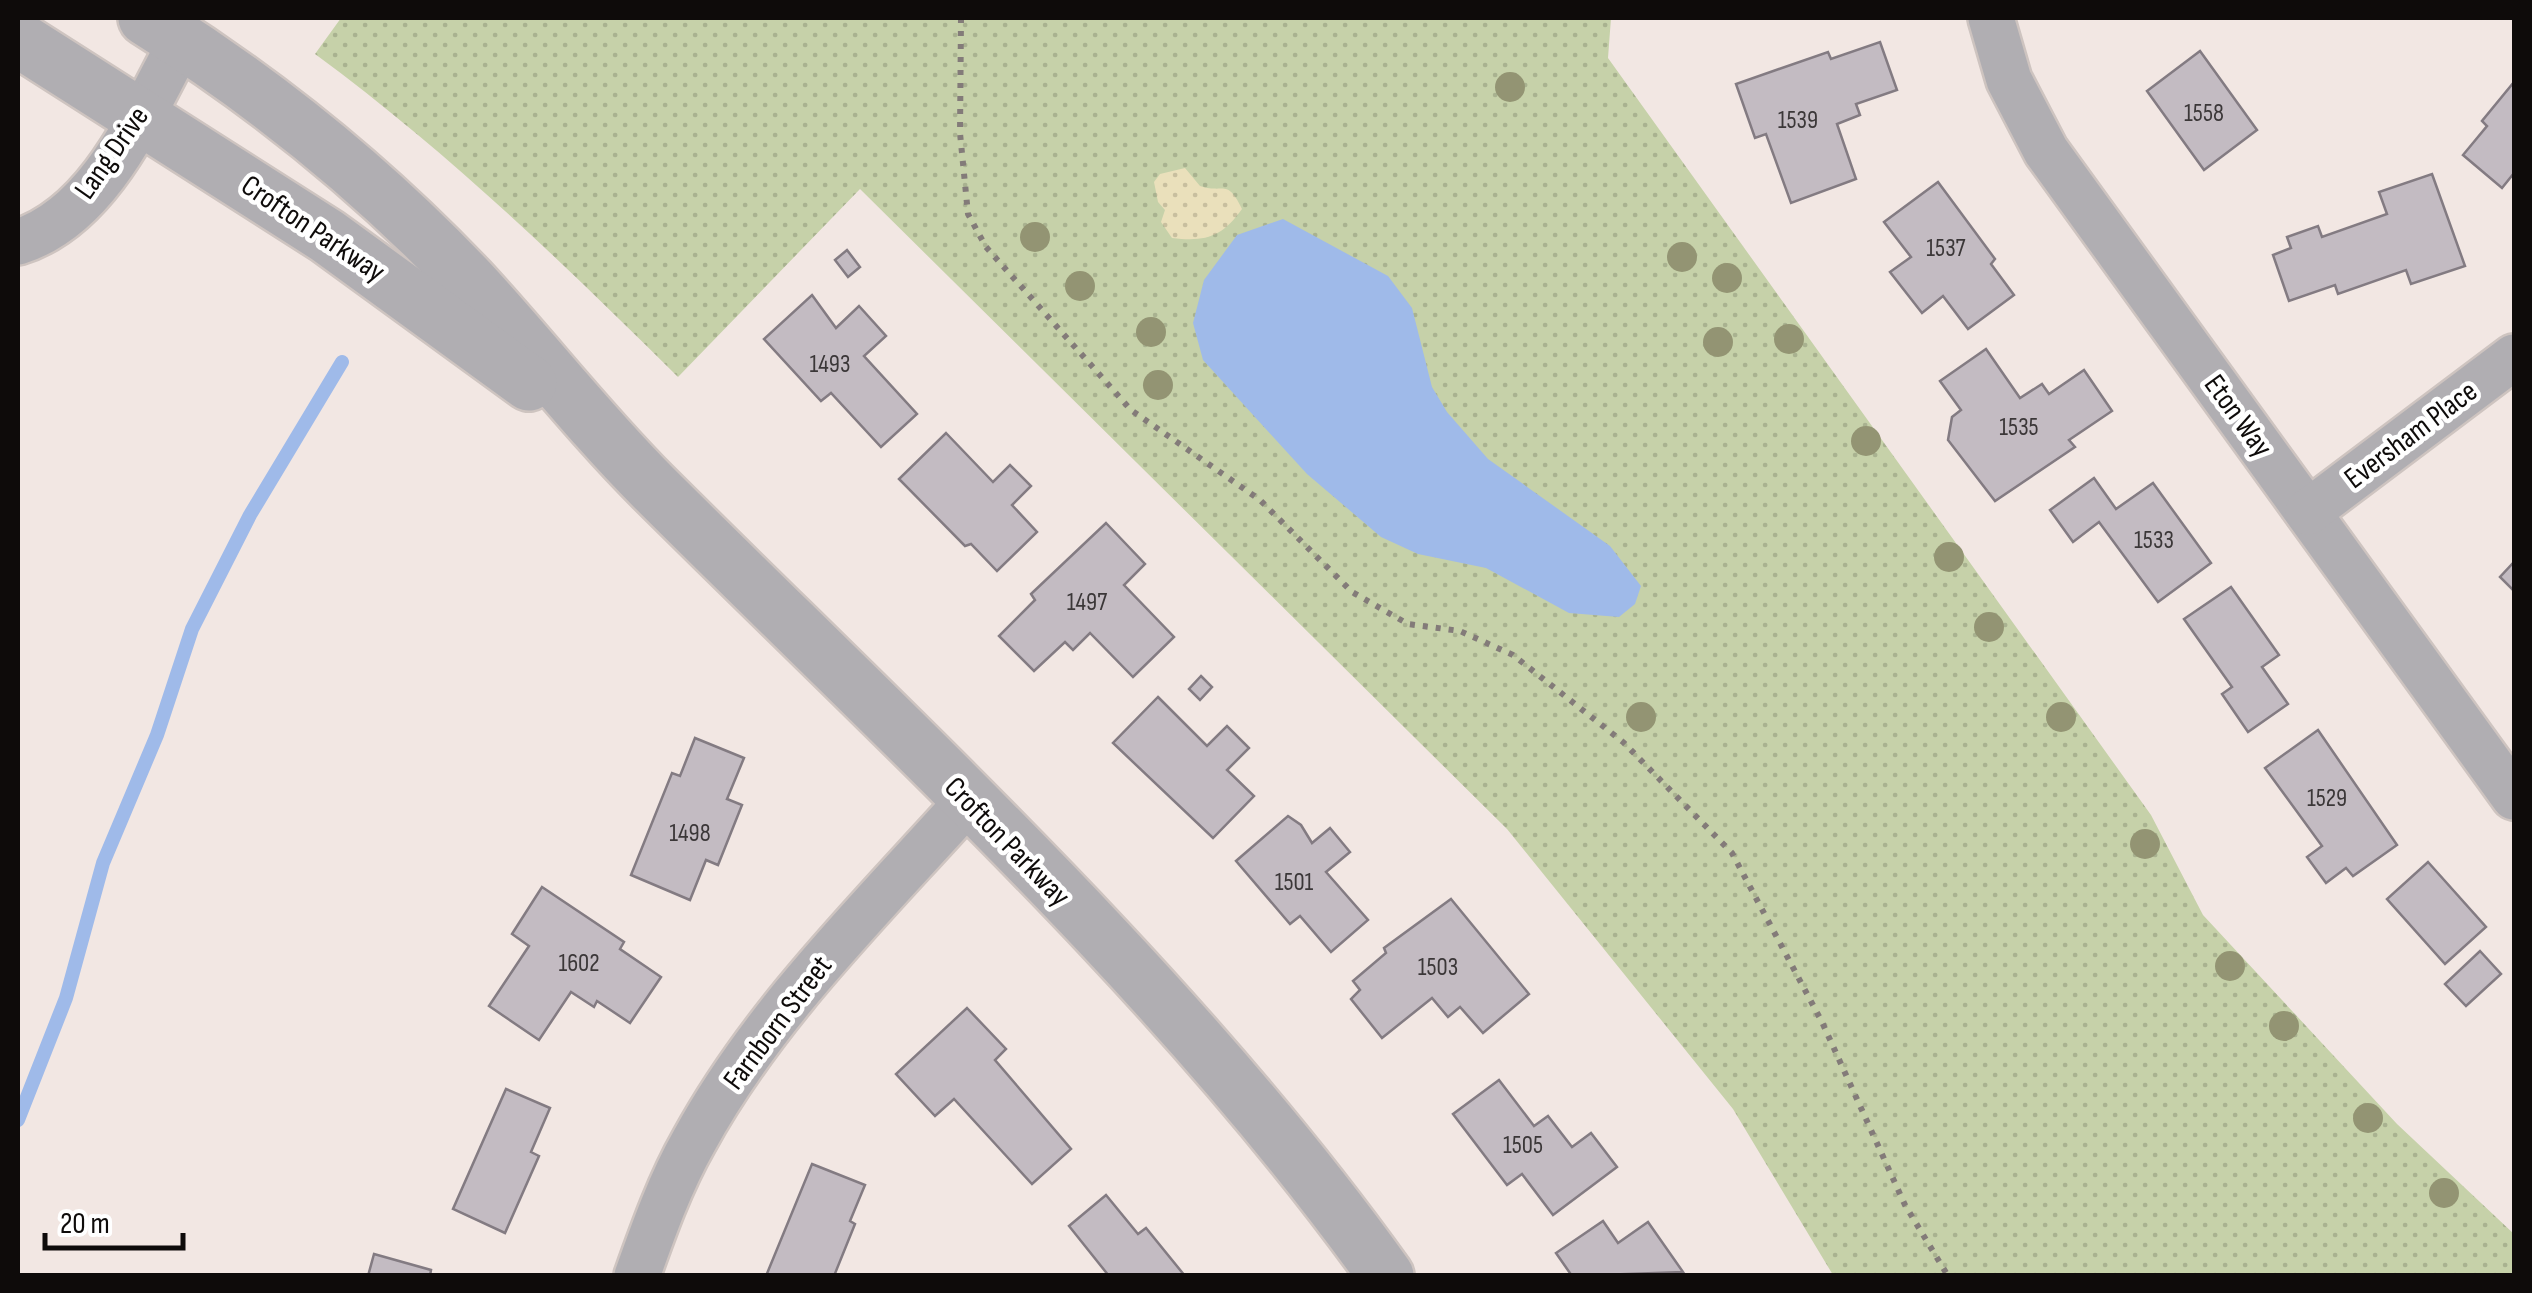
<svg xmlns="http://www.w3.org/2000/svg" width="2532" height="1293" viewBox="0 0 2532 1293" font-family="'Sofia Sans Condensed',sans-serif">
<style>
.grass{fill:url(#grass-dots)}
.sand{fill:url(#sand-dots)}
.water{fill:#9fbae9}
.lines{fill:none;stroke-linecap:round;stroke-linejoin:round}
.stream{stroke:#9fbae9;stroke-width:14}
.building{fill:#c3bbc2;stroke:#837b82;stroke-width:2.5}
.minor-casing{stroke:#cec4c0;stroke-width:50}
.tertiary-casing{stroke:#cec4c0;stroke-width:60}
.path{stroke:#837b79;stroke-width:6;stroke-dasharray:5 8;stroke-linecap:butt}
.minor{stroke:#b0aeb2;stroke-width:45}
.tertiary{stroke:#b0aeb2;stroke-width:55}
.tree{fill:#939473}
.labels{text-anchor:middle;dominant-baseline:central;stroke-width:9;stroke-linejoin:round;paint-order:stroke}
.number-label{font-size:25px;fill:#3b3738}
.street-label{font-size:30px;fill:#0e0b0a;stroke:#fff}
</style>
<defs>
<pattern id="grass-dots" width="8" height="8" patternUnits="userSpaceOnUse" patternTransform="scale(2.5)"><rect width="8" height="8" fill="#c6d1a9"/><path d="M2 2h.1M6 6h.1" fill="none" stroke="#a9b290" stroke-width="1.8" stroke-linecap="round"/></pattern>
<pattern id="sand-dots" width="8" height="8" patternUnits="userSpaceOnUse" patternTransform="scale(2.5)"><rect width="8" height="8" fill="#eae0bb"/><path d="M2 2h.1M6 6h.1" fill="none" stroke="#c8bf9f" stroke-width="1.8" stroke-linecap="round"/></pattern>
</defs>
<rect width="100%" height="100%" fill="#f2e7e3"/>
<path class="grass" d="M341,18H1611L1608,58L2151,815L2203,915L2397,1124L2514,1234V1275H1833L1733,1109L1507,829L860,189L678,377C562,262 447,151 315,54Z"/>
<path class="sand" d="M1185,168L1200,186C1224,194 1227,178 1242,209C1222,237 1206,242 1172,238L1161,222L1165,210L1158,202L1154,182L1160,174Z"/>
<path class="water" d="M1283,219L1388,276L1412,308L1432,387L1447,412L1488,459L1610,546L1641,586L1635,604L1619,617L1569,613L1486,568L1418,554L1381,537L1307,474L1203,360L1193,323L1204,280L1237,235Z"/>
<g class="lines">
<path class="stream" d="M18,1120L66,998L103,863L157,735L192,629L250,515L342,362"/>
</g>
<g class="building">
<path d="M1880,42L1897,90L1856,104L1860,115L1837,124L1856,179L1791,203L1766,134L1755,138L1736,84L1828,52L1831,59Z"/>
<path d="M2200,51L2257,130L2204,170L2147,91Z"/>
<path d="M2514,82V173L2502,188L2463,155L2487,126L2482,121Z"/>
<path d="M2432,174L2465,266L2411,284L2406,270L2338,294L2335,285L2289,301L2273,255L2291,248L2287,237L2318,226L2322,237L2387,214L2379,192Z"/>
<path d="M1938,182L1995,259L1991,264L2014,295L1968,329L1943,296L1922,313L1890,272L1911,257L1884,222Z"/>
<path d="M847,250L860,267L848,277L835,260Z"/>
<path d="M812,295L836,328L859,306L886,336L864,356L917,414L881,447L831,393L821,401L764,339Z"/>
<path d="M1986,349L2020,398L2042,384L2049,394L2084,370L2112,411L2069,440L2075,447L1995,501L1948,440L1952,417L1961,410L1940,381Z"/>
<path d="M946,433L993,482L1010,465L1031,486L1012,505L1037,532L997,571L971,544L965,546L899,479Z"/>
<path d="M2094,478L2116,509L2153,483L2211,563L2158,602L2099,522L2073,542L2050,510Z"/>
<path d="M1106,523L1145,564L1124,585L1174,637L1133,677L1090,633L1073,650L1065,642L1034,671L999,636L1035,600L1031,594Z"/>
<path d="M2514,562V591L2500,577Z"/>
<path d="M2231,587L2279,655L2262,667L2288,704L2248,732L2222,694L2232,687L2184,619Z"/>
<path d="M1201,676L1212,687L1200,700L1189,689Z"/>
<path d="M1158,697L1207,746L1227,726L1249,748L1227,770L1254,796L1213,838L1113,743Z"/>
<path d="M2318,730L2397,845L2353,876L2346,868L2326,883L2307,857L2322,846L2265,768Z"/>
<path d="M695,738L744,758L727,799L742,805L718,865L706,860L690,900L631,875L672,773L680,776Z"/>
<path d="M1288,816L1301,825L1312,843L1330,828L1350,852L1326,872L1368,920L1331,952L1300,916L1290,924L1236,861Z"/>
<path d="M2428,862L2486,927L2445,964L2387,899Z"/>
<path d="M542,887L624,942L620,949L661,977L630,1023L597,1001L594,1007L571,992L539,1040L489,1006L529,946L512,934Z"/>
<path d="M1451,899L1529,994L1483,1033L1460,1007L1448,1017L1432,998L1382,1038L1351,999L1360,990L1353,981L1386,953L1384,948Z"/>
<path d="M2480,951L2501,974L2466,1006L2445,984Z"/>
<path d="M967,1008L1006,1049L995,1060L1071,1149L1032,1184L954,1099L935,1116L896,1074Z"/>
<path d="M1499,1080L1534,1126L1548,1116L1572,1147L1591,1133L1617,1167L1553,1215L1522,1174L1507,1185L1453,1114Z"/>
<path d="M506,1089L550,1108L531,1152L539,1156L505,1233L453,1209Z"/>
<path d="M812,1164L865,1185L850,1221L855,1224L834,1276H766Z"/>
<path d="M1106,1195L1138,1234L1146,1228L1185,1276H1109L1069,1226Z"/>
<path d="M1603,1221L1618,1243L1648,1222L1683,1272L1572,1276L1556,1253Z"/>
<path d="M374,1254L431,1270L430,1276H368Z"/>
</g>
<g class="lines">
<defs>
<g id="minor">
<path d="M1991,18L2009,80L2046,151L2514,797"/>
<path d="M18,242C101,216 143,111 182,40"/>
<path d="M2308,512L2514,357"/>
<path d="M637,1276C653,1231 670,1183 694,1141C764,1013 871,909 968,801"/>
</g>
<g id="tertiary">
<path d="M146,18C263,91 374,181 469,281C532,349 588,422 653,487C903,736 1181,989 1386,1276"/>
<path d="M18,39L327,236L529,383"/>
</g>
</defs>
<use href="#minor" class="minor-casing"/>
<use href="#tertiary" class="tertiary-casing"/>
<path class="path" d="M961,18L960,133L968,214L986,247L1131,410L1260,500L1352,592L1408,624L1460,631L1513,655L1623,742L1732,853L1822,1022L1905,1205L1948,1276"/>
<use href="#minor" class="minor"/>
<use href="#tertiary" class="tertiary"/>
</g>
<g class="tree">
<circle cx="1510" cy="87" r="15"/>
<circle cx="1035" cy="237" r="15"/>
<circle cx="1682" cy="257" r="15"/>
<circle cx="1727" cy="278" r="15"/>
<circle cx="1080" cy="286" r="15"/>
<circle cx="1151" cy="332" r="15"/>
<circle cx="1789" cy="339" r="15"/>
<circle cx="1718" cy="342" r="15"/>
<circle cx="1158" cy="385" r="15"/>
<circle cx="1866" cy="441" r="15"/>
<circle cx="1949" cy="557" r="15"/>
<circle cx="1989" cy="627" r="15"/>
<circle cx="1641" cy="717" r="15"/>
<circle cx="2061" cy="717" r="15"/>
<circle cx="2145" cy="844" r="15"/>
<circle cx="2230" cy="966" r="15"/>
<circle cx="2284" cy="1026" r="15"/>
<circle cx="2368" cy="1118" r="15"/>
<circle cx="2444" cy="1193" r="15"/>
</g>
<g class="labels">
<g class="number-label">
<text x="2204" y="113">1558</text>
<text x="1798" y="120">1539</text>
<text x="1946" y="248">1537</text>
<text x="830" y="364">1493</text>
<text x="2019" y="427">1535</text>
<text x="2154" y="540">1533</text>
<text x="1087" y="602">1497</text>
<text x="2327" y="798">1529</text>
<text x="690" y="833">1498</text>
<text x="1294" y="882">1501</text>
<text x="579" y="963">1602</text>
<text x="1438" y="967">1503</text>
<text x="1523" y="1145">1505</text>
</g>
<g class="street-label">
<text transform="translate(112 153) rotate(-55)">Lang Drive</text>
<text transform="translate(313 229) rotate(34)">Crofton Parkway</text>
<text transform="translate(2238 416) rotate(54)">Eton Way</text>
<text transform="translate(2411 435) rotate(-37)">Eversham Place</text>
<text transform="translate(1007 842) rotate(46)">Crofton Parkway</text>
<text transform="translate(778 1023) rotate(-53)">Farnborn Street</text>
</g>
</g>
<rect width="2532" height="1293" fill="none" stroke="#0e0b0a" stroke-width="40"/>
<path d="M45 1233v15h138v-15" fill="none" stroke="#0e0b0a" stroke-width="5"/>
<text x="60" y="1233" font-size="30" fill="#0e0b0a" stroke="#ffffff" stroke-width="8" paint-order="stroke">20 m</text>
</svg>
